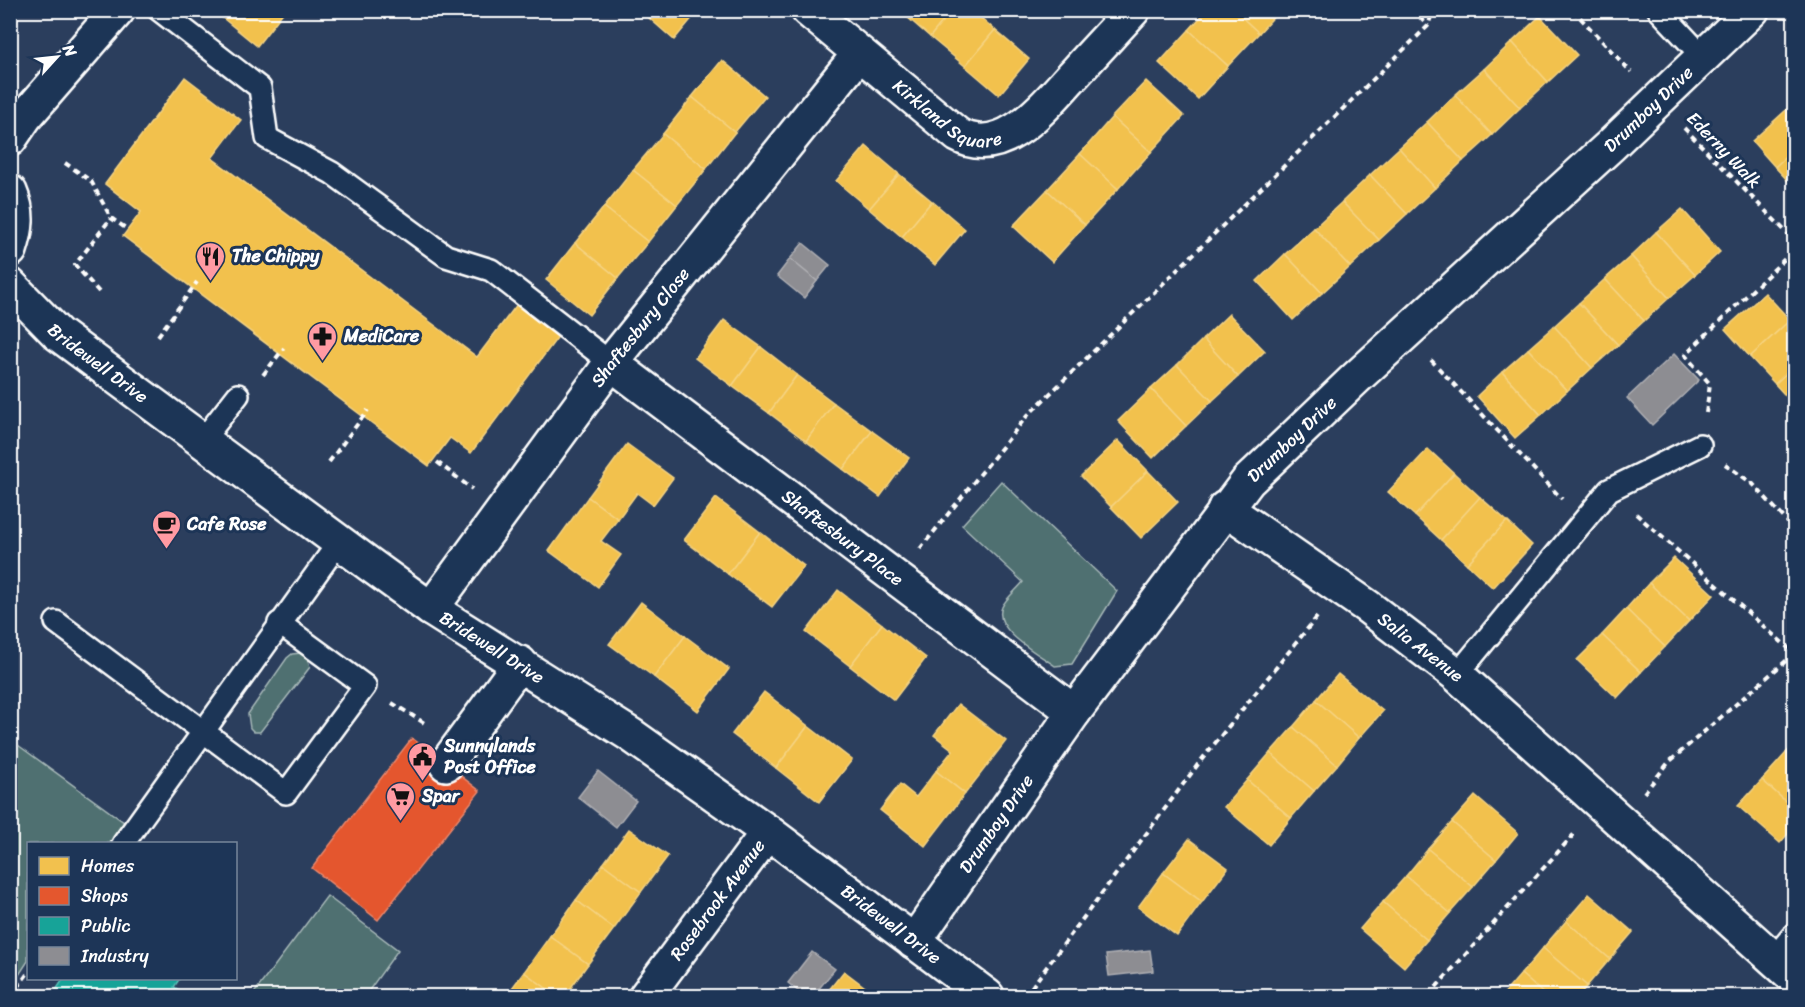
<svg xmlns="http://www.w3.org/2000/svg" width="1805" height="1007" viewBox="0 0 1805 1007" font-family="Sriracha,sans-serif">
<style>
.green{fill:#4f7071;stroke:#a7b8b8;stroke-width:1.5}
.homes{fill:#f2c14e;stroke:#f6d483;stroke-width:1.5}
.shops{fill:#e4572e;stroke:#ec896d;stroke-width:1.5}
.public{fill:#17a398;stroke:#5dbfb7;stroke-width:1.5}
.industry{fill:#8d8d92;stroke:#afafb3;stroke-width:1.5}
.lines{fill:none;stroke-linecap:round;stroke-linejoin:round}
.lane-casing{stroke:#fff;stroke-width:26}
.street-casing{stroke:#fff;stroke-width:38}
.secondary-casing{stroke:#fff;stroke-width:38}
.path{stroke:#fff;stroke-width:4;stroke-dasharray:6 4.5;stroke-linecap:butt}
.lane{stroke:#1d3557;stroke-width:21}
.street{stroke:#1d3557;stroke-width:33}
.secondary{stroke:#1d3557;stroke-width:33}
.labels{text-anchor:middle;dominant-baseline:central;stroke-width:6;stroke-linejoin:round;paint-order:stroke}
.street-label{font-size:18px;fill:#fff;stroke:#1d3557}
.poi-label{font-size:18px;font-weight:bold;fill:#fff;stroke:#1d3557;text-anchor:start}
</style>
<rect width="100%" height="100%" fill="#2b3e5d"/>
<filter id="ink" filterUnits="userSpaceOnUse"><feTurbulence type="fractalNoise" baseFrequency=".0167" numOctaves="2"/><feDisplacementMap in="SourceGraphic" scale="12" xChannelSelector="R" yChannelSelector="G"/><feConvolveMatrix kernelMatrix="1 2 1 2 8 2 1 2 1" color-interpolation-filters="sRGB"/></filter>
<g filter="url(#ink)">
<g class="green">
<path d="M1001,481L1117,591L1072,664L1055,666C1039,654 992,630 1002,607C1006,598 1017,590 1023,582L962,525Z"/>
<path d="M301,653L307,657L310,667L260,732H254L250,728L248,714L287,658L292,654Z"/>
<path d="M11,740L125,823L110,843L28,844V961L11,987Z"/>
<path d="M327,896L398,950L365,996H252Z"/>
</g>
<g class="homes">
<path d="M213,10H285L257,46Z"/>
<path d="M640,10H699L674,40Z"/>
<path d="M899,10H952L930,37Z"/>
<path d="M952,10H972L995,30L965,66L930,37Z"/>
<path d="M1207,10H1234L1259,33L1228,66L1189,30Z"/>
<path d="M1234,10H1280L1259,33Z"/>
<path d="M1540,16L1577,55L1548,82L1512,42Z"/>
<path d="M995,30L1029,59L999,95L965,66Z"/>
<path d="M1189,30L1228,66L1198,99L1159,63Z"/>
<path d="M1512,42L1548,82L1520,108L1484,69Z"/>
<path d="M722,60L765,96L735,132L692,97Z"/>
<path d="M1484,69L1520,108L1492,135L1455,95Z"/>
<path d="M185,77L241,120L212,158L477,357L518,303L560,334L471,453L450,438L429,466L123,236L141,212L105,184Z"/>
<path d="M1146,81L1184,116L1151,152L1112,117Z"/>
<path d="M1455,95L1492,135L1463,161L1427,122Z"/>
<path d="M692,97L735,132L706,169L663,134Z"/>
<path d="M1794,103V149L1775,167L1752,141Z"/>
<path d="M1112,117L1151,152L1118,189L1080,154Z"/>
<path d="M1427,122L1463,161L1435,188L1399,148Z"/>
<path d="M663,134L706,169L677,205L633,170Z"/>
<path d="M866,146L899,174L869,209L836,181Z"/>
<path d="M1399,148L1435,188L1407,214L1370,175Z"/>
<path d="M1794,149V187L1775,167Z"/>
<path d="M1080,154L1118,189L1085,225L1047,190Z"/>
<path d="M633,170L677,205L648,242L604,207Z"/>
<path d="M899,174L932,201L902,237L869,209Z"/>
<path d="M1370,175L1407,214L1379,240L1342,202Z"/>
<path d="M1047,190L1085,225L1052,262L1013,226Z"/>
<path d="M932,201L965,229L935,265L902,237Z"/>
<path d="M1342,202L1379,240L1350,267L1314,228Z"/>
<path d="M604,207L648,242L618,278L575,243Z"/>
<path d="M1682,209L1720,252L1695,275L1656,232Z"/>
<path d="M1314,228L1350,267L1322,293L1285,254Z"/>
<path d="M1656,232L1695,275L1669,298L1631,256Z"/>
<path d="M575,243L618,278L589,315L546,280Z"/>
<path d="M1285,254L1322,293L1293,320L1257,281Z"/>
<path d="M1631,256L1669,298L1644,321L1605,279Z"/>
<path d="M1605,279L1644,321L1618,345L1579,303Z"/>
<path d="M1765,293L1790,320L1750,357L1725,329Z"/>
<path d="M1579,303L1618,345L1592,368L1554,326Z"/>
<path d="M1229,314L1265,351L1238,377L1203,339Z"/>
<path d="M724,320L761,347L732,386L695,358Z"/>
<path d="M1790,320L1794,325V366L1775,384L1750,357Z"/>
<path d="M1554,326L1592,368L1567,391L1528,349Z"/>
<path d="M1203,339L1238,377L1212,401L1177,365Z"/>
<path d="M761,347L797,375L769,413L732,386Z"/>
<path d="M1528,349L1567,391L1541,415L1502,372Z"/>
<path d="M1177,365L1212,401L1186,426L1151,389Z"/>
<path d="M1794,366V405L1775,384Z"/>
<path d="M1502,372L1541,415L1515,438L1477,396Z"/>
<path d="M797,375L834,403L806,441L769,413Z"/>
<path d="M1151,389L1186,426L1153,458L1118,421Z"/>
<path d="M834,403L872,431L843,469L806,441Z"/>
<path d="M872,431L909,458L880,497L843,469Z"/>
<path d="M1118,440L1148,471L1111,507L1081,476Z"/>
<path d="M627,444L673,478L653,505L637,493L618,519L588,497Z"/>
<path d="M1428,449L1454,473L1415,516L1388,492Z"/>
<path d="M1148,471L1178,502L1141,538L1111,507Z"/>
<path d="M1454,473L1480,497L1441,540L1415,516Z"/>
<path d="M588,497L618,519L601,541L621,555L598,587L549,551Z"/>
<path d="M1480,497L1507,521L1467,564L1441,540Z"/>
<path d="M716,498L760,532L728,574L684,540Z"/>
<path d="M1507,521L1532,545L1493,588L1467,564Z"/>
<path d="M760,532L804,566L772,607L728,574Z"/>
<path d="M1674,558L1714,595L1689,621L1649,583Z"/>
<path d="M1649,583L1689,621L1665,647L1626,609Z"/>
<path d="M838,590L882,624L850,666L806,632Z"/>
<path d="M641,602L685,636L654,677L609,644Z"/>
<path d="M1626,609L1665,647L1641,672L1602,635Z"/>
<path d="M882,624L926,658L894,700L850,666Z"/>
<path d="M1602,635L1641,672L1617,698L1577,660Z"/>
<path d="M685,636L729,669L698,711L654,677Z"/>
<path d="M1338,674L1383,711L1359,738L1316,700Z"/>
<path d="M764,692L808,726L776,768L732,734Z"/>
<path d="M1316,700L1359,738L1337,765L1293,727Z"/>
<path d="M958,704L1006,741L965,794L936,771L953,750L934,735Z"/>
<path d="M808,726L852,760L819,802L776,768Z"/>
<path d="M1293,727L1337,765L1314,791L1270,753Z"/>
<path d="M1794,744V761L1786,753Z"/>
<path d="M1270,753L1314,791L1291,818L1247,780Z"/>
<path d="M1786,753L1794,761V809L1762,780Z"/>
<path d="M936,771L965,794L925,846L880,810L900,784L916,797Z"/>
<path d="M1247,780L1291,818L1269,845L1224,807Z"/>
<path d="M1762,780L1794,809V827L1780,843L1738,806Z"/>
<path d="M1475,796L1518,833L1496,860L1452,822Z"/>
<path d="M1452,822L1496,860L1473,887L1428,849Z"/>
<path d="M629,829L668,856L641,892L603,864Z"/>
<path d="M1189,839L1228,868L1202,902L1163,873Z"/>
<path d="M1428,849L1473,887L1450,913L1406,876Z"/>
<path d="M603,864L641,892L614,929L576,900Z"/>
<path d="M1163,873L1202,902L1177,936L1138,907Z"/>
<path d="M1406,876L1450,913L1427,940L1383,902Z"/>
<path d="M1589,894L1633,932L1610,959L1566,921Z"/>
<path d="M576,900L614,929L588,964L550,936Z"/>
<path d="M1383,902L1427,940L1404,967L1360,929Z"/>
<path d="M1566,921L1610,959L1587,986L1543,948Z"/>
<path d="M550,936L588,964L565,996H557L524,972Z"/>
<path d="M1543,948L1587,986L1578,996H1546L1521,974Z"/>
<path d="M844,971L877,996H824Z"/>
<path d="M524,972L557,996H506Z"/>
<path d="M1521,974L1546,996H1502Z"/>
</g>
<path class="shops" d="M412,738L480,791L378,920L312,868Z"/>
<path class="public" d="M64,978H180L174,987L188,996H52Z"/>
<g class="industry">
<path d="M803,243L830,265L817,281L790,259Z"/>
<path d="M790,259L817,281L804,298L777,276Z"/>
<path d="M1674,354L1699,380L1652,425L1627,398Z"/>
<path d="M598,771L636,801L616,827L578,797Z"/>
<path d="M1150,950L1153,971L1109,976L1106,955Z"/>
<path d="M812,952L835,969L813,996H804L788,983Z"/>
</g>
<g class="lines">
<defs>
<g id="lane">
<path d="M159,10L260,88L267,138L332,173L446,256L491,270L611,363"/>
<path d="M1659,10L1704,58"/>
<path d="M202,441L238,395"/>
<path d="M56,622L286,793L365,686L279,623"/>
<path d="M1457,675L1609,490L1700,445"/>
<path d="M123,844L339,542"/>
<path d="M1773,959L1794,934"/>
</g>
<g id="street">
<path id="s1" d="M808,10L958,135C1005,161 1048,101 1076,72C1095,51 1114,31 1133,10"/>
<path id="s2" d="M10,285L58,334L369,564L431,609L631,735L768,832L987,996"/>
<path id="s3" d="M611,363L1074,712"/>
<path id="s4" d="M1225,508L1368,607L1457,675L1794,977"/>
<path id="s5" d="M431,609L611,363L859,54"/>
<path d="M446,764L520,663"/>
<path id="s6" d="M914,942L1074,712L1248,481L1356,378L1610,146L1752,10"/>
<path id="s7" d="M646,996L768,832"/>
</g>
<g id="secondary">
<path d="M10,139L25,117L118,10"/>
<path d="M10,192C19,213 17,229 10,250"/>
</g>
</defs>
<use href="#lane" class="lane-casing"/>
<use href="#street" class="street-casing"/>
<use href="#secondary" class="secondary-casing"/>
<g class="path">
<path d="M1413,10L1428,26"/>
<path d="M1573,10L1631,72"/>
<path d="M1684,128L1790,236L1794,245"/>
<path d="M65,163L91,181L111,218L127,229"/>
<path d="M99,292L75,265L111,218"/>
<path d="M158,336L197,282"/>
<path d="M1431,360L1562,499"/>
<path d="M263,375L284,348"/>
<path d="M1706,413L1710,384L1685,355L1794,250"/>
<path d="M329,462L368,410"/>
<path d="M437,462L472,489"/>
<path d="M1725,464L1753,484L1794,529"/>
<path d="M1636,514L1794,653"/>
<path d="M920,549L1027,416L1428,26L1433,10"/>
<path d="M392,703L426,724"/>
<path d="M1644,793L1669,762L1794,654"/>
<path d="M1429,995L1576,832"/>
<path d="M11,996L28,973"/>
<path d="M1025,996L1199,763L1317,617"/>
</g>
<use href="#lane" class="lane"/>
<use href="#street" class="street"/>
<use href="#secondary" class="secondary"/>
</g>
</g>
<defs>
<symbol id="restaurant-pin" viewBox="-11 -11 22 30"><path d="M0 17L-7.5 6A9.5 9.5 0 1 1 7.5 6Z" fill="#ff9aa2" stroke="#1d3557"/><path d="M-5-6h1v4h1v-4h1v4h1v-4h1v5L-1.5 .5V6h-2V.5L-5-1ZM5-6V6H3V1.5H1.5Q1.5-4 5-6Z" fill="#111"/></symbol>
<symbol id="pharmacy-pin" viewBox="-11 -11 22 30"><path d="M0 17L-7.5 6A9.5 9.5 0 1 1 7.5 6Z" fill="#ff9aa2" stroke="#1d3557"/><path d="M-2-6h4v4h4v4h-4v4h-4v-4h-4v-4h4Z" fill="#111"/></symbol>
<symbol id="cafe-pin" viewBox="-11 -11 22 30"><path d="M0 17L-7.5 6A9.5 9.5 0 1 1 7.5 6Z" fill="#ff9aa2" stroke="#1d3557"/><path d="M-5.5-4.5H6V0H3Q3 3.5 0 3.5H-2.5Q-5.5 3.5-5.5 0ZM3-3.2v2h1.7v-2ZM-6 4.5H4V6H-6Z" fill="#111"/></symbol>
<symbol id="civic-pin" viewBox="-11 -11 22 30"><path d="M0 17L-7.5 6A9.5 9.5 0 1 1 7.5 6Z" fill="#ff9aa2" stroke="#1d3557"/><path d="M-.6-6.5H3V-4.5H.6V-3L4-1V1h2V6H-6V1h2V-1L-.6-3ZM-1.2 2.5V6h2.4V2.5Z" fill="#111"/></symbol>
<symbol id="supermarket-pin" viewBox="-11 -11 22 30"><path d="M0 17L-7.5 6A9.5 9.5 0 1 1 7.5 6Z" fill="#ff9aa2" stroke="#1d3557"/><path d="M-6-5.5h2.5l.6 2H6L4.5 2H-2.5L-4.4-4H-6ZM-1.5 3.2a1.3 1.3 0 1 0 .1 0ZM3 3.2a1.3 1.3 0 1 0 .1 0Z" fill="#111"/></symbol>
</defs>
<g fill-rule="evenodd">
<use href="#restaurant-pin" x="194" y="240" width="33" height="45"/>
<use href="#pharmacy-pin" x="306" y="320" width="33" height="45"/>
<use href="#cafe-pin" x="150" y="508" width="33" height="45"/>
<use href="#civic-pin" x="406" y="740" width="33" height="45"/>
<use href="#supermarket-pin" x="384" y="780" width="33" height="45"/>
</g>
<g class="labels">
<g class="street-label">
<text stroke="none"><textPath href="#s1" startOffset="177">Kirkland Square</textPath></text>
<text stroke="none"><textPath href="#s6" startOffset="1116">Drumboy Drive</textPath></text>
<text transform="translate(1724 150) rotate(46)">Ederny Walk</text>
<text stroke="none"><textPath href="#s5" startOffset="351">Shaftesbury Close</textPath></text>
<text stroke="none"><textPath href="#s2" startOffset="118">Bridewell Drive</textPath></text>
<text stroke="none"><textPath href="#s6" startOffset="630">Drumboy Drive</textPath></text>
<text stroke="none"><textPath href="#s3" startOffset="290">Shaftesbury Place</textPath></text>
<text stroke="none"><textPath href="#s2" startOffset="604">Bridewell Drive</textPath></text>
<text stroke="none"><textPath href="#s4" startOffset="240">Salia Avenue</textPath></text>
<text stroke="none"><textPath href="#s6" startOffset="144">Drumboy Drive</textPath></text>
<text stroke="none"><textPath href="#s7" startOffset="120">Rosebrook Avenue</textPath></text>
<text stroke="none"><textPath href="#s2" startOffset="1090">Bridewell Drive</textPath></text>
</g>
<g class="poi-label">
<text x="232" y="256">The Chippy</text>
<text x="344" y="336">MediCare</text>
<text x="187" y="524">Cafe Rose</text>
<text x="444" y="746">Sunnylands<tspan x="444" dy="21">Post Office</tspan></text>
<text x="422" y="796">Spar</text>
</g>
</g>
<rect width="1805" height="1007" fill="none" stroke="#1d3557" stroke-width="36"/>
<rect x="18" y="18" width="1769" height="971" fill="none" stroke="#fff" stroke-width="2" filter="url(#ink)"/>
<rect x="27" y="842" width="210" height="138" fill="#1d3557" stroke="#77869a" stroke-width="1.5"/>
<rect x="39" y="857" width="30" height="18" fill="#f2c14e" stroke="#77869a" stroke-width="1.5"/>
<text x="81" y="872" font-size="18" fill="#ffffff">Homes</text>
<rect x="39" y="887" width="30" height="18" fill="#e4572e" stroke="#77869a" stroke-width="1.5"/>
<text x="81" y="902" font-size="18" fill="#ffffff">Shops</text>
<rect x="39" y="917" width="30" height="18" fill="#17a398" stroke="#77869a" stroke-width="1.5"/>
<text x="81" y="932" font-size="18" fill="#ffffff">Public</text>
<rect x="39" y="947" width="30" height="18" fill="#8d8d92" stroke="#77869a" stroke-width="1.5"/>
<text x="81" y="962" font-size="18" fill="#ffffff">Industry</text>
<g transform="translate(57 57) rotate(63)" stroke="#1d3557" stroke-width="4.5" paint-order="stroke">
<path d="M0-4.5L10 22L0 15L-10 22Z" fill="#ffffff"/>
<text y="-9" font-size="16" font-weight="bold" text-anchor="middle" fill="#ffffff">N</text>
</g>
</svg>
